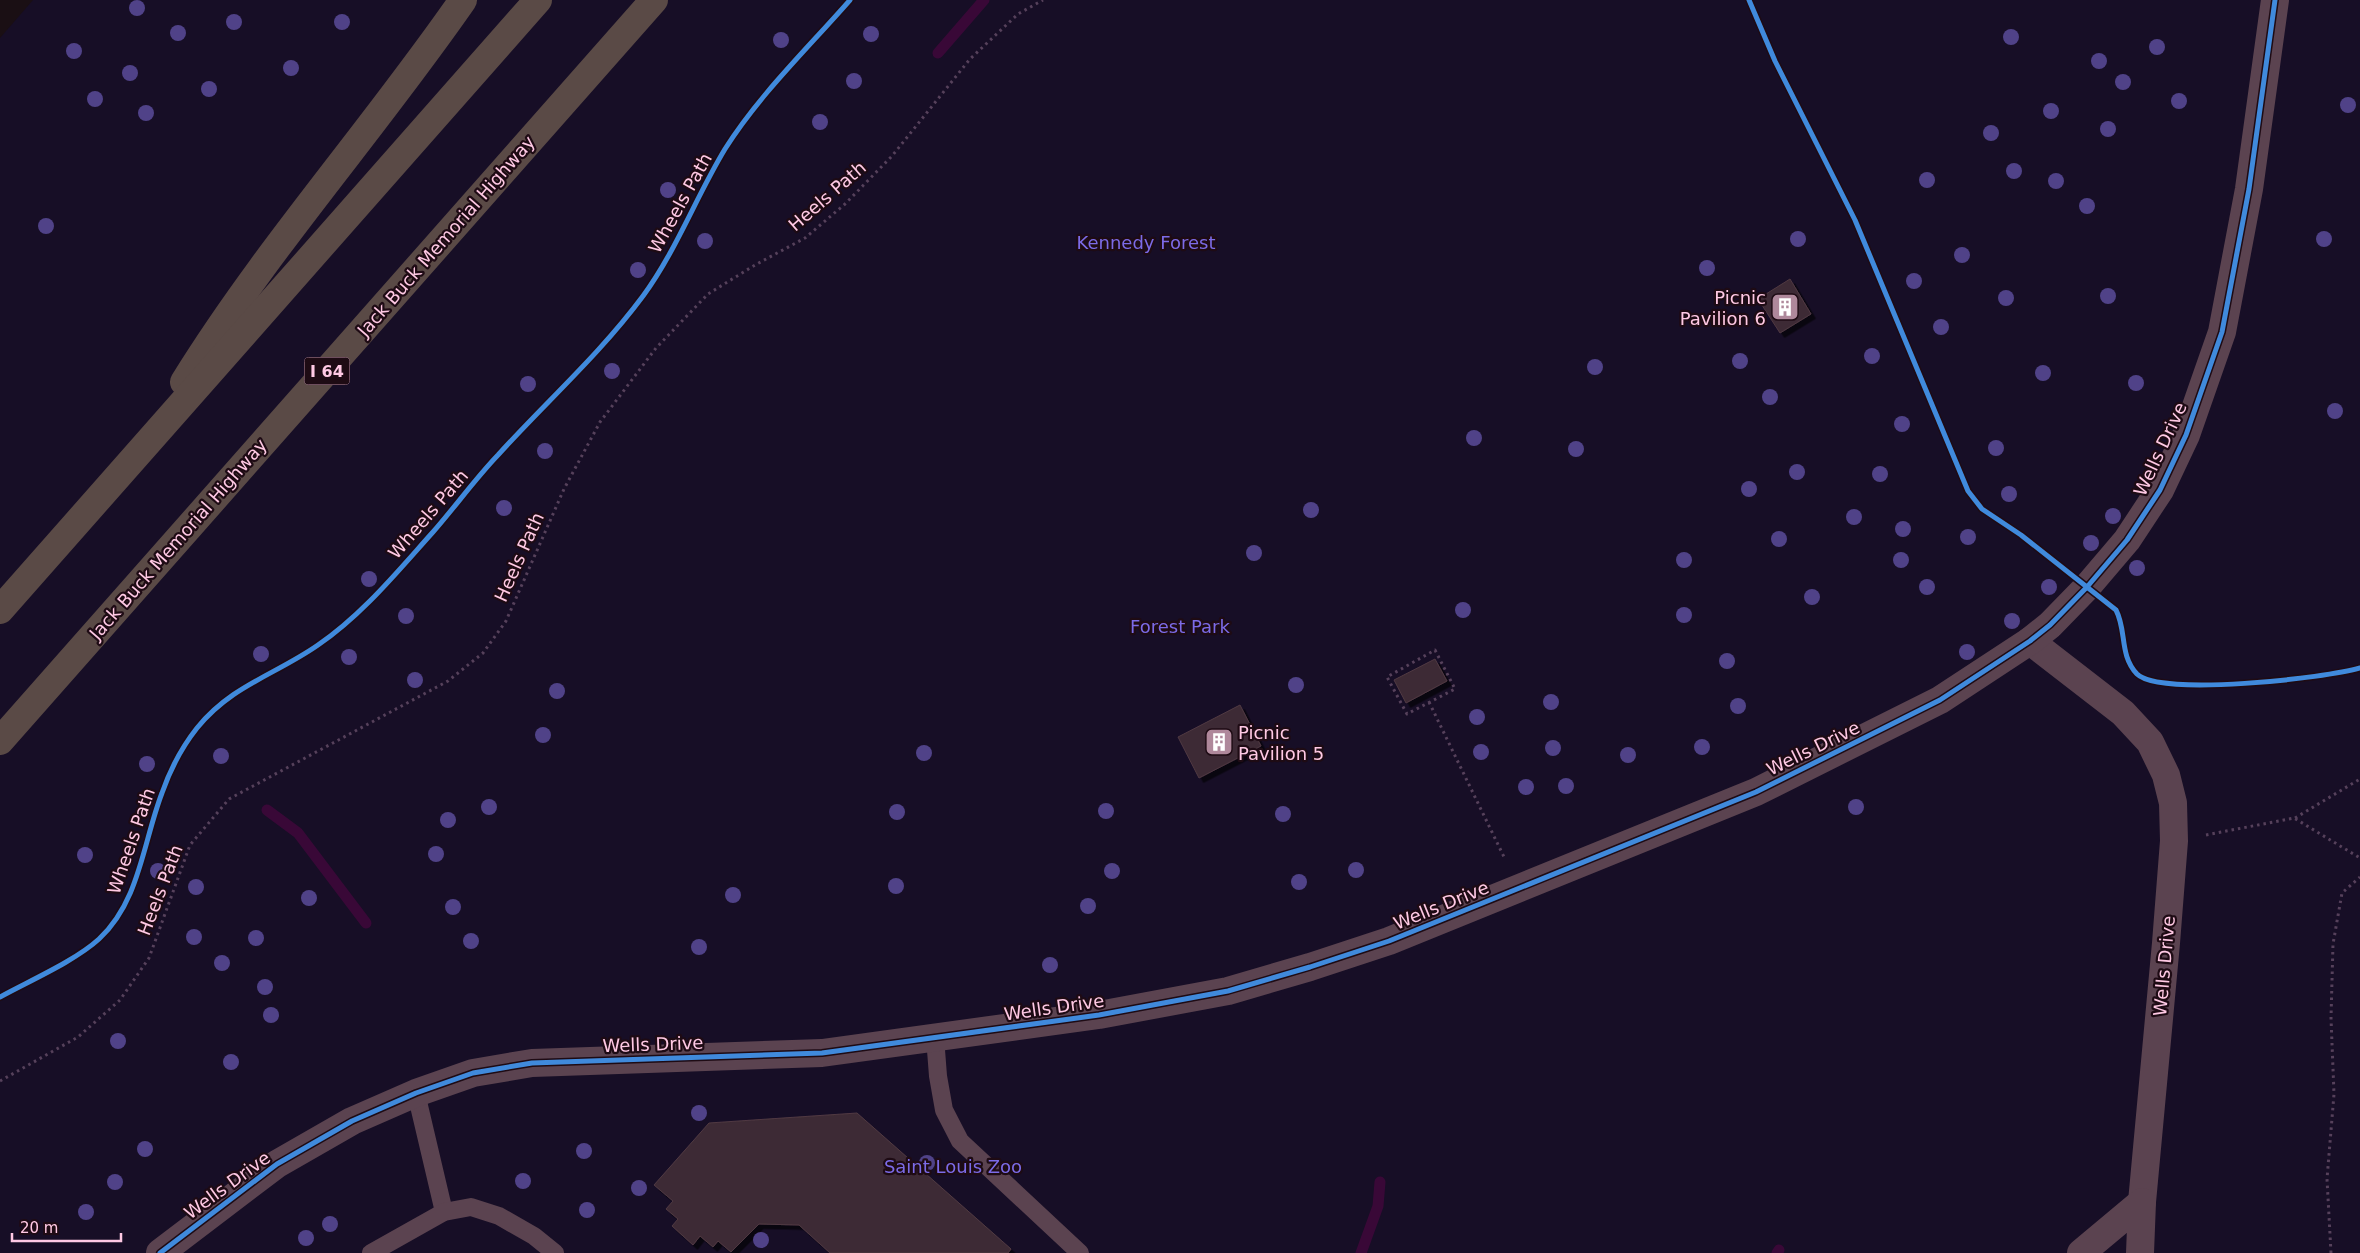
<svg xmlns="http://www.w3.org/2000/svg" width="2360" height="1253" viewBox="0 0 2360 1253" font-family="'DejaVu Sans',sans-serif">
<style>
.green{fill:#170e26}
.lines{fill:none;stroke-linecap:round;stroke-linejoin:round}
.stream{stroke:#390837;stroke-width:11}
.building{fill:#3e2c34;stroke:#503943;filter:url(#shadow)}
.path{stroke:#56415b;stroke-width:3;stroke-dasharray:2.5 4;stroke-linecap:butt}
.service{stroke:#5b4350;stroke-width:18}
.minor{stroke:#5b4350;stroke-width:28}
.motorway{stroke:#5a4a46;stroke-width:28}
.cycleway-casing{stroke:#1e0b14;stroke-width:8}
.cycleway{stroke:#408adc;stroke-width:5}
.tree{fill:#504288}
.labels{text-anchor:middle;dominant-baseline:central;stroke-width:4.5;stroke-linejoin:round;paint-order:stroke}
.shield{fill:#1e0b14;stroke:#bc90a6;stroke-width:1}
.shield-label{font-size:16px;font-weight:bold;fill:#ffc9e4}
.street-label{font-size:18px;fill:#ffc9e4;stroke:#1e0b14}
.park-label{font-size:18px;fill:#7c6be7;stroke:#1e0b14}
.poi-label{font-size:18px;fill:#ffc9e4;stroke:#1e0b14;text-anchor:end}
</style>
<defs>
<filter id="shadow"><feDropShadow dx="4.5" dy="4.5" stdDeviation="0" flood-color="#0009"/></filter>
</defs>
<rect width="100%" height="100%" fill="#1a0f14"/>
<path class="green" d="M33,0H2360V1253H0V38Z"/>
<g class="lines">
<g class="stream">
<path d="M938,53L984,0"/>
<path d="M267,810L298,833L366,923"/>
<path d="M1361,1253L1378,1206L1380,1182"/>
<path d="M1777,1253L1779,1250"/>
</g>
</g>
<g class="building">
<path d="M1790,279L1811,314L1780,333L1758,299Z"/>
<path d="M1435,659L1447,681L1406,703L1394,680Z"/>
<path d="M1240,705L1261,746L1199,778L1178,737Z"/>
<path d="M857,1113L1011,1249L1008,1253H830L799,1225L759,1224L731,1252L718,1241L713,1247L700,1236L693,1245L672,1226L678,1219L666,1209L673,1201L654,1185L709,1123Z"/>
</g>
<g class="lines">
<g class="path">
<path d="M1435,650L1455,689L1407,714L1387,677Z"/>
<path d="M1429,702L1505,859"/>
<path d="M2295,818L2360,779"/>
<path d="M2206,835L2294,818L2360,858"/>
<path d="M0,1081L78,1037L120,1000L149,958L190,845L229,799L448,681L483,653L506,621L564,489L600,422L656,348L708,294L755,265L805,238L845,204L892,156L970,59L1018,14L1043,0"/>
<path d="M2331,1253L2327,1179L2334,1094L2331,1018L2333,944L2342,893L2360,877"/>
</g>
<g class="service">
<path d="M935,1037L938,1076L944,1110L960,1141L1080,1253"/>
<path d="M416,1093L444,1212"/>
<path d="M371,1253L444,1212L471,1207L499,1216L534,1236L555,1253"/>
</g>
<g class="minor">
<path d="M2030,641L2123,713L2150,742L2166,775L2173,803L2174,841L2166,943L2142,1202"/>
<path d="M160,1253L277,1164L352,1121L416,1093L473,1073L532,1063L822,1053L1099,1015L1228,991L1310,967L1389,941L1756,792L1940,700L2030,641L2050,625L2087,587L2127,540L2160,490L2186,435L2222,332L2249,189L2275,0"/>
<path d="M2081,1253L2142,1202L2140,1253"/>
</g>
<g class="motorway">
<path d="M184,382C267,248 373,130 463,0"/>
<path d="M0,610L538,0"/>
<path d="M0,741L654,0"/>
</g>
<defs>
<g id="cycleway">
<path d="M1749,0L1775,61L1855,220L1968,491L1982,509L2021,535L2116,610C2127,631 2119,655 2137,674C2160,697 2327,678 2360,668"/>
<path d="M0,997C29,981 75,961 99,939C140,901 143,842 162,793C170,770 182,747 197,728C232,685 275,675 318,645C362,615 397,572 433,532C455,507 475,479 498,455C546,402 600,354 643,296C676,251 696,197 725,149C759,95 808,48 850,0"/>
<path d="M160,1253L277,1164L352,1121L416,1093L473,1073L532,1063L822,1053L1099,1015L1228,991L1310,967L1389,941L1756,792L1940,700L2030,641L2050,625L2087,587L2127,540L2160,490L2186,435L2222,332L2249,189L2275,0"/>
</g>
</defs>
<use href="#cycleway" class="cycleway-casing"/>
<use href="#cycleway" class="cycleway"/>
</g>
<g class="tree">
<circle cx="137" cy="8" r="8"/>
<circle cx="234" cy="22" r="8"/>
<circle cx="342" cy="22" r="8"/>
<circle cx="178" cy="33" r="8"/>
<circle cx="871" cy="34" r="8"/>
<circle cx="2011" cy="37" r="8"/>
<circle cx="781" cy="40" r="8"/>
<circle cx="2157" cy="47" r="8"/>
<circle cx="74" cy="51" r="8"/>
<circle cx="2099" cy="61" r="8"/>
<circle cx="291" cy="68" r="8"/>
<circle cx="130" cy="73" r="8"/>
<circle cx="854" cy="81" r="8"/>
<circle cx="2123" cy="82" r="8"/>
<circle cx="209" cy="89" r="8"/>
<circle cx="95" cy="99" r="8"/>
<circle cx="2179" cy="101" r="8"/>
<circle cx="2348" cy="105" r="8"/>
<circle cx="2051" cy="111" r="8"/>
<circle cx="146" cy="113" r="8"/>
<circle cx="820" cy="122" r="8"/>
<circle cx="2108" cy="129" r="8"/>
<circle cx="1991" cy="133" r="8"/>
<circle cx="2014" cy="171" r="8"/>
<circle cx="1927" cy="180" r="8"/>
<circle cx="2056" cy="181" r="8"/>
<circle cx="668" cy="190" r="8"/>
<circle cx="2087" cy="206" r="8"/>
<circle cx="46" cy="226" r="8"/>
<circle cx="1798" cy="239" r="8"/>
<circle cx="2324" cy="239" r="8"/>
<circle cx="705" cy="241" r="8"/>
<circle cx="1962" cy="255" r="8"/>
<circle cx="1707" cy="268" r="8"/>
<circle cx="638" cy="270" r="8"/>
<circle cx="1914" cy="281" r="8"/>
<circle cx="2108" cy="296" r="8"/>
<circle cx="2006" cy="298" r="8"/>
<circle cx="1941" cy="327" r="8"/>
<circle cx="1872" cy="356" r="8"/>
<circle cx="1740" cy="361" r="8"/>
<circle cx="1595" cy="367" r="8"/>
<circle cx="612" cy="371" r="8"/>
<circle cx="2043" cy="373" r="8"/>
<circle cx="2136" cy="383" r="8"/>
<circle cx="528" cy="384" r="8"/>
<circle cx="1770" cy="397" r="8"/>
<circle cx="2335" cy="411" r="8"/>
<circle cx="1902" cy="424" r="8"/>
<circle cx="1474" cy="438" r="8"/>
<circle cx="1996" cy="448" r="8"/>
<circle cx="1576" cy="449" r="8"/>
<circle cx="545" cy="451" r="8"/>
<circle cx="1797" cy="472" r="8"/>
<circle cx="1880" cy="474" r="8"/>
<circle cx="1749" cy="489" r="8"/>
<circle cx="2009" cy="494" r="8"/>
<circle cx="504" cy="508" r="8"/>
<circle cx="1311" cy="510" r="8"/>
<circle cx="2113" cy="516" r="8"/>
<circle cx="1854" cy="517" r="8"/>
<circle cx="1903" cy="529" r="8"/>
<circle cx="1968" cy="537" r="8"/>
<circle cx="1779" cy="539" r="8"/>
<circle cx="2091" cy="543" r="8"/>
<circle cx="1254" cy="553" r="8"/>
<circle cx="1684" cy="560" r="8"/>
<circle cx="1901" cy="560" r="8"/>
<circle cx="2137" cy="568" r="8"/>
<circle cx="369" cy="579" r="8"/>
<circle cx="1927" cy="587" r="8"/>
<circle cx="2049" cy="587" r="8"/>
<circle cx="1812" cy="597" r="8"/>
<circle cx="1463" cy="610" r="8"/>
<circle cx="1684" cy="615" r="8"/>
<circle cx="406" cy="616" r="8"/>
<circle cx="2012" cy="621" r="8"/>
<circle cx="1967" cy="652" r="8"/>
<circle cx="261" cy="654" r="8"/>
<circle cx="349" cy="657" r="8"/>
<circle cx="1727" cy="661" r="8"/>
<circle cx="415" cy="680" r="8"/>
<circle cx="1296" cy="685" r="8"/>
<circle cx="557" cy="691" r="8"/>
<circle cx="1551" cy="702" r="8"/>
<circle cx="1738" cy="706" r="8"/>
<circle cx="1477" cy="717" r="8"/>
<circle cx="543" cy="735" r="8"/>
<circle cx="1702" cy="747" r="8"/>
<circle cx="1553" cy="748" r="8"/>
<circle cx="1481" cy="752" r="8"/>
<circle cx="924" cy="753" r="8"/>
<circle cx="1628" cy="755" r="8"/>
<circle cx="221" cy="756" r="8"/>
<circle cx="147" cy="764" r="8"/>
<circle cx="1566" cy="786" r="8"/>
<circle cx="1526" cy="787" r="8"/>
<circle cx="489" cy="807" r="8"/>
<circle cx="1856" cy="807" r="8"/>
<circle cx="1106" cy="811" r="8"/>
<circle cx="897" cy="812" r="8"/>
<circle cx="1283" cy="814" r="8"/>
<circle cx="448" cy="820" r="8"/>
<circle cx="436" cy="854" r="8"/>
<circle cx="85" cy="855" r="8"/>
<circle cx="1356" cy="870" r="8"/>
<circle cx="158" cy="871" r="8"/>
<circle cx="1112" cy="871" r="8"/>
<circle cx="1299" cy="882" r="8"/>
<circle cx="896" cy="886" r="8"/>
<circle cx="196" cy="887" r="8"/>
<circle cx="733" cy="895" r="8"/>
<circle cx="309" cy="898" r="8"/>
<circle cx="1088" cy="906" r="8"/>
<circle cx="453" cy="907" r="8"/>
<circle cx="194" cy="937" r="8"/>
<circle cx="256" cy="938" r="8"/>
<circle cx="471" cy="941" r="8"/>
<circle cx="699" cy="947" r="8"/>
<circle cx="222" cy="963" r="8"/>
<circle cx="1050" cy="965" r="8"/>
<circle cx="265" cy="987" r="8"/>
<circle cx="271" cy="1015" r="8"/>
<circle cx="118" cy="1041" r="8"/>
<circle cx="231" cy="1062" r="8"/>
<circle cx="699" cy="1113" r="8"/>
<circle cx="145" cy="1149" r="8"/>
<circle cx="584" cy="1151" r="8"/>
<circle cx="927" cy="1163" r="8"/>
<circle cx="523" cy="1181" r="8"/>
<circle cx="115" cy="1182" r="8"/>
<circle cx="639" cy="1188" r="8"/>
<circle cx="587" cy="1210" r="8"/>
<circle cx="86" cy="1212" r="8"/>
<circle cx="330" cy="1224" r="8"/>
<circle cx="306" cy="1238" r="8"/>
<circle cx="761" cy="1240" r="8"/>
</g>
<defs>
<symbol id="building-square" viewBox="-11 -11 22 22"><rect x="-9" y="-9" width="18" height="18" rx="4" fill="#af889b" stroke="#1e0b14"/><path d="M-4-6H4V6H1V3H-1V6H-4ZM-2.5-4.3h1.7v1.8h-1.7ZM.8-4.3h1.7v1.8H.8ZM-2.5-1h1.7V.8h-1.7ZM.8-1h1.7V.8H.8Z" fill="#fff"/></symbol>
</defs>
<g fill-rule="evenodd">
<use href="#building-square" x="1769" y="291" width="32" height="32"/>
<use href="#building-square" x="1203" y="726" width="32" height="32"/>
</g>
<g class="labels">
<rect class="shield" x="304.5" y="357.5" width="45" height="27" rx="4"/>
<g class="shield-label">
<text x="327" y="371">I 64</text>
</g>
<g class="street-label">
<text transform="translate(827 196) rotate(-41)">Heels Path</text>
<text transform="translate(680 203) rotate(-61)">Wheels Path</text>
<text transform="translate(446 236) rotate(-49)">Jack Buck Memorial Highway</text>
<text transform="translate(2160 449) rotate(-65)">Wells Drive</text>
<text transform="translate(428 514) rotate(-49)">Wheels Path</text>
<text transform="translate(178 539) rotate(-49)">Jack Buck Memorial Highway</text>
<text transform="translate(519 557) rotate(-66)">Heels Path</text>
<text transform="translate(1813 748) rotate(-26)">Wells Drive</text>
<text transform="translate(131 841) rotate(-71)">Wheels Path</text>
<text transform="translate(160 890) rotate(-69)">Heels Path</text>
<text transform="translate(1441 905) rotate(-22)">Wells Drive</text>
<text transform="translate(2164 966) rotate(-85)">Wells Drive</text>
<text transform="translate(1054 1007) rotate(-8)">Wells Drive</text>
<text transform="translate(653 1044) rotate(-2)">Wells Drive</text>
<text transform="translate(227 1185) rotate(-36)">Wells Drive</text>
</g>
<g class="park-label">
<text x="1146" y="242">Kennedy Forest</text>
<text x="1180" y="626">Forest Park</text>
<text x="953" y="1166">Saint Louis Zoo</text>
</g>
<g class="poi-label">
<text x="1766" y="297">Picnic<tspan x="1766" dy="21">Pavilion 6</tspan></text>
<text x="1238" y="732" text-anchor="start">Picnic<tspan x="1238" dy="21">Pavilion 5</tspan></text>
</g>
</g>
<path d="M12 1233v8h109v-8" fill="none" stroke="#ffc9e4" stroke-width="2.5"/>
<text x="20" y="1233" font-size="15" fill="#ffc9e4" stroke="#1e0b14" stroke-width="4" paint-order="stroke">20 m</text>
</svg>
